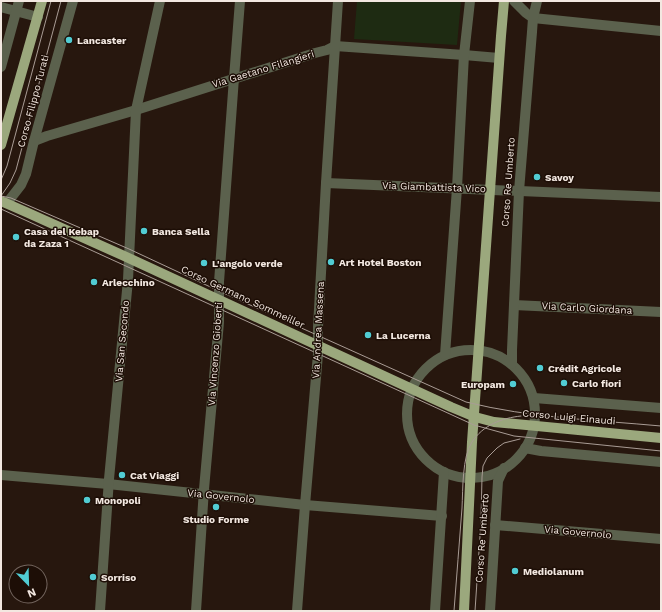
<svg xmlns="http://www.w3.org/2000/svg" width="662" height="612" viewBox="0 0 662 612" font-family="'Work Sans',sans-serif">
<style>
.green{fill:#1e2b12}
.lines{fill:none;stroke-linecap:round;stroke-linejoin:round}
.minor{stroke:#5b614d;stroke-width:10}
.major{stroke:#9ba87d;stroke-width:10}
.tram{stroke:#a99c95;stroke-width:1}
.poi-dot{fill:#51ccd3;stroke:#1d0e06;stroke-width:1.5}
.labels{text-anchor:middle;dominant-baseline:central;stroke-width:3;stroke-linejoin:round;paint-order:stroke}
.poi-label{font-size:10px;font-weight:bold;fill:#f3e8e1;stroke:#1d0e06;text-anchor:start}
.street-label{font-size:10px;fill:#f3e8e1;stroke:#1d0e06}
</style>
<rect width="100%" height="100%" fill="#27170e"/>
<path class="green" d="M357,1H461L457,45L354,39Z"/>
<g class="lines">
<g class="minor">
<path d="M514,1L526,13L533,18L661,31"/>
<path d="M1,7L38,17"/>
<path d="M1,67L19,1"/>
<path d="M34,141L47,136L136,110L315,53L327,50L335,46L464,55L499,58"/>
<path d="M326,183L661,197"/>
<path d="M7,203L21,185L26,174L34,141L73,1"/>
<path d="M514,305L661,312"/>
<circle cx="471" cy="414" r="64"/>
<path d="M445,355L457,188L464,55L470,1"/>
<path d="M512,364V350L519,191L532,32L533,18L537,1"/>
<path d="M534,398L661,408"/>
<path d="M525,448L541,451L661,462"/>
<path d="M1,475L108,484L305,505L442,516"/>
<path d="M495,525L661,539"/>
<path d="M100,611L109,479L128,280L136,110L160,1"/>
<path d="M196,611L204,489L219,322V282L234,78L240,1"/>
<path d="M297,611L305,505L318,354V327L326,183L338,1"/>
<path d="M435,611L444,472"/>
<path d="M490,611L498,481L504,468"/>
</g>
<g class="major">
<path d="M1,145L42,1"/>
<path d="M1,201L26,212L122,255L451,407L475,417L494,422L661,438"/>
<path d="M464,611L472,442L501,36L504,1"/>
</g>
<g class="tram">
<path d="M1,180L7,166L51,1"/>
<path d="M1,196L11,198L129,249L219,291L466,402C530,418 596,420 661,426"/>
<path d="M1,196L10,183L16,170L61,1"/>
<path d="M1,209L474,425L514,436L661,451"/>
<path d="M454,611C457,577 459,542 462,508C463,489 462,457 472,442C483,425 502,418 521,416"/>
<path d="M475,611L481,521L482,477L483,466L487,458L497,448L504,443L520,439"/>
</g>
</g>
<g class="poi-dot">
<circle cx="69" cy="40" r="4"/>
<circle cx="537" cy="177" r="4"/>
<circle cx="144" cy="231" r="4"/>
<circle cx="16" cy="237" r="4"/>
<circle cx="331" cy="262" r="4"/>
<circle cx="204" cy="263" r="4"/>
<circle cx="94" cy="282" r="4"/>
<circle cx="368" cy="335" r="4"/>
<circle cx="540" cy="368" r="4"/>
<circle cx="564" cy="383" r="4"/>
<circle cx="513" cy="384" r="4"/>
<circle cx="122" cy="475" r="4"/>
<circle cx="87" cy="500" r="4"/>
<circle cx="216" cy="507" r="4"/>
<circle cx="515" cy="571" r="4"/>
<circle cx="93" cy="577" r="4"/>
</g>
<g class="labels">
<g class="poi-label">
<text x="77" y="40">Lancaster</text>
<text x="545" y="177">Savoy</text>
<text x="24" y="231">Casa del Kebap<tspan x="24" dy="12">da Zaza 1</tspan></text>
<text x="152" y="231">Banca Sella</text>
<text x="339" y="262">Art Hotel Boston</text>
<text x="212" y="263">L'angolo verde</text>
<text x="102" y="282">Arlecchino</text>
<text x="376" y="335">La Lucerna</text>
<text x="548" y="368">Crédit Agricole</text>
<text x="572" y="383">Carlo fiori</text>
<text x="505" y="384" text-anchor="end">Europam</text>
<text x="130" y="475">Cat Viaggi</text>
<text x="95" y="500">Monopoli</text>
<text x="216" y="519" text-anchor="middle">Studio Forme</text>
<text x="523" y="571">Mediolanum</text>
<text x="101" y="577">Sorriso</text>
</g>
<g class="street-label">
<text transform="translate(263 69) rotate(-17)">Via Gaetano Filangieri</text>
<text transform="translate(33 101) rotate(-75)">Corso Filippo Turati</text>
<text transform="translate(508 182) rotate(-86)">Corso Re Umberto</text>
<text transform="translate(434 187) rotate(2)">Via Giambattista Vico</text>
<text transform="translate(243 297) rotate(25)">Corso Germano Sommeiller</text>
<text transform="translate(587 308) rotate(3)">Via Carlo Giordana</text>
<text transform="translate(318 330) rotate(-87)">Via Andrea Massena</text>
<text transform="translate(122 341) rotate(-85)">Via San Secondo</text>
<text transform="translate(215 354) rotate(-86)">Via Vincenzo Gioberti</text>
<text transform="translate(569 417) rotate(5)">Corso Luigi Einaudi</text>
<text transform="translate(221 496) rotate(6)">Via Governolo</text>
<text transform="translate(578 532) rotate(5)">Via Governolo</text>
<text transform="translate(482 538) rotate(-86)">Corso Re Umberto</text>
</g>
</g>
<rect width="662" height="612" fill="none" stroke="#f3e8e1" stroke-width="4"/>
<g transform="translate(28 584) rotate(157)"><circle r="19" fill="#1d0e06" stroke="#73655e"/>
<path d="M0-3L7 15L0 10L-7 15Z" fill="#51ccd3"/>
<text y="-6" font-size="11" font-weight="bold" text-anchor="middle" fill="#f3e8e1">N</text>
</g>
</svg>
